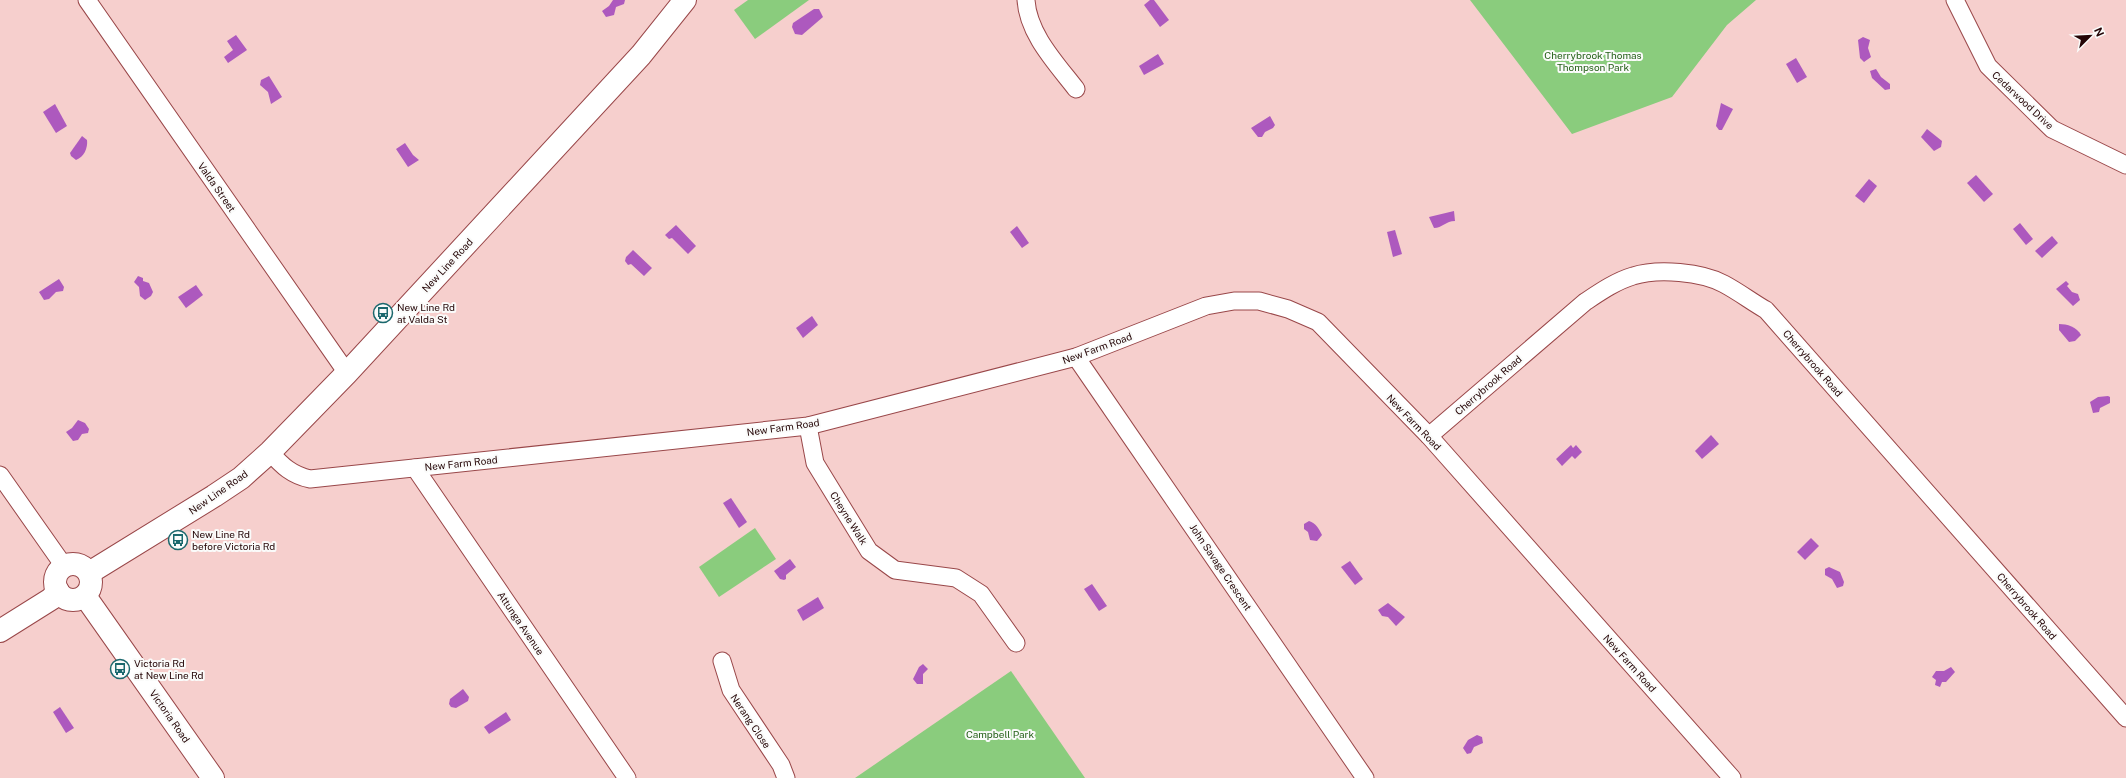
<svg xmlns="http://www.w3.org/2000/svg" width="2126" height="778" viewBox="0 0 2126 778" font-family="'Public Sans',sans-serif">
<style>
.green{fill:#8acc7d}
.water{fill:#ad59be}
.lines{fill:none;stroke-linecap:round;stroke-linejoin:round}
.street-casing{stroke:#994749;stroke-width:19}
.secondary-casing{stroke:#994749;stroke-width:24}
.street{stroke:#fff;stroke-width:17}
.secondary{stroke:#fff;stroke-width:22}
.labels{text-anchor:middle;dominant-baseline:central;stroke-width:4;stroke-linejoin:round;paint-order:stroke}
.park-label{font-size:10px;fill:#26611a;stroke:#fafbfa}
.street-label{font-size:10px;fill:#240506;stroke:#fafbfa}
.poi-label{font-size:10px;fill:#240506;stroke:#fafbfa;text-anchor:start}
</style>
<rect width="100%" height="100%" fill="#f6cfcd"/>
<g class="green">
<path d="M748,0H809L755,39L734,10Z"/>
<path d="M1470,0H1756L1727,25L1672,97L1572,134Z"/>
<path d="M755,528L776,559L719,597L699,567Z"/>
<path d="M1011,671L1085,778H855Z"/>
</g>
<g class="water">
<path d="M613,0H625L624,4L616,7L614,15L606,17L602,11L609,6Z"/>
<path d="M1150,0H1154L1169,20L1160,27L1144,5Z"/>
<path d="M814,9H819L823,17L802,35L795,34L792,27L793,23Z"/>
<path d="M236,35L247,50L228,63L224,57L233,50L227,41Z"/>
<path d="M1863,37L1870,40L1868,48L1871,57L1864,62L1860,58L1858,40Z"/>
<path d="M1158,54L1164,64L1144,75L1139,66Z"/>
<path d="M1796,58L1807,77L1797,83L1786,64Z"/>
<path d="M1876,69L1881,77L1890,84V89L1885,90L1872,78L1870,71Z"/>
<path d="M269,76L282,97L271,104L268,92L260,85L261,80Z"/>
<path d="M1721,103L1733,109L1722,130H1719L1716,126Z"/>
<path d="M55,104L67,126L56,133L43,112Z"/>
<path d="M1270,116L1275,125L1273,128L1265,132L1262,137H1258L1251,128Z"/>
<path d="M1927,129L1942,141L1941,147L1934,151L1921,137Z"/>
<path d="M82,136L87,140C88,148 84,157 76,160L71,156L70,153Z"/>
<path d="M405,143L413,155L419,160L408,167L396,149Z"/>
<path d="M1976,175L1993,194L1984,202L1967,183Z"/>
<path d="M1869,179L1877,186L1864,203L1855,196Z"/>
<path d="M1454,211L1455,221C1446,221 1442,228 1434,228L1429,217Z"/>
<path d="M2020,223L2033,239L2026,245L2013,229Z"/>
<path d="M676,225L696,246L688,254L672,238L669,239L665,235Z"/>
<path d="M1017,226L1029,243L1022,248L1010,232Z"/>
<path d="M1395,230L1402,254L1393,257L1387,232Z"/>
<path d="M2052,236L2058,243L2042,258L2035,251Z"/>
<path d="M633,250L652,268L644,276L631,264L628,265L625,261L626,257Z"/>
<path d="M138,276L143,278V281L149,283L153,292L151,296L145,300L140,296L139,287L134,282Z"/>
<path d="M59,279L64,287L63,291L56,292L49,299L44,300L39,292Z"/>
<path d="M2066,281L2069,284L2067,286L2072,292L2078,294L2080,300L2073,306L2056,289Z"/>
<path d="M196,285L203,295L186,308L178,297Z"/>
<path d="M812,316L818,325L803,338L796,328Z"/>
<path d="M2059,324C2067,324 2077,327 2081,335L2075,341L2069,342L2059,330Z"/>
<path d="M2108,396L2110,397V403L2100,408L2099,412L2093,413L2090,402L2098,397Z"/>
<path d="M78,420L85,423L89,429L88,433L82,434L78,440L73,441L66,432L72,428Z"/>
<path d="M1711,435L1719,444L1702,459L1695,451Z"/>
<path d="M1571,445L1573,448L1576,445L1582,452L1575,459L1572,456L1562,466L1556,459Z"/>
<path d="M731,498L747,522L739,528L723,503Z"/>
<path d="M1309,521C1316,523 1319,529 1322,535L1317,541L1310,540L1308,532L1304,529V524Z"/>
<path d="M1811,538L1819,546L1805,560L1797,552Z"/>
<path d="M790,559L796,567L786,575V579L784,580L780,579L774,571Z"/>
<path d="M1350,561L1363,579L1355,585L1341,567Z"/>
<path d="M1829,567L1840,572L1844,582L1843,586L1837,588L1832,579L1825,575V569Z"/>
<path d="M1092,584L1107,606L1099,611L1084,589Z"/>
<path d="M818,597L824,608L803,621L797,610Z"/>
<path d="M1388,603L1405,617L1396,626L1388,617L1382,616L1378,610Z"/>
<path d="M923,664L928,669L923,674V684H917L913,679L919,667Z"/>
<path d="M1951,667L1955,672L1946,682H1942L1940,687L1935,685L1936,680L1932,677L1936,671H1944Z"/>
<path d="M463,689L469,697L468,701L456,708L451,707L449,704L450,699Z"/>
<path d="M60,707L74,728L66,733L53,712Z"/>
<path d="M506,712L511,720L489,734L484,727Z"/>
<path d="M1477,735L1482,737L1483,743L1474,747L1471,753L1467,754L1463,748L1468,740Z"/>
</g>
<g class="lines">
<defs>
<g id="street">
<path d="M87,0L347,373"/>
<path d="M1026,0C1028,34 1056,63 1076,89"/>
<path d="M1955,0L1988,66L2052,129L2126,165"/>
<path d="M1076,357L1365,778"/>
<path d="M808,426L815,463L869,551L895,570L956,578L981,594L1016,643"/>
<path d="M1429,436L1585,302C1600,292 1616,281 1633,276C1658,268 1702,272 1724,284C1739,292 1752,302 1766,310L2126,718"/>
<path d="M270,452C282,466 292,475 310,479L808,426L1076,357L1206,306L1234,301H1259L1288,309L1318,322L1429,436L1732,778"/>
<path d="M415,468L627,778"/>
<path d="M0,475L64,566"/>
<path d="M722,661L731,690L781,765L786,778"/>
</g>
<g id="secondary">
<circle cx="73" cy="582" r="18"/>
<path d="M89,573L214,496L241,478L270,452L347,373L641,55L685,0"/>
<path d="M85,596L213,778"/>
<path d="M0,631L51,599L58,591"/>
</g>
</defs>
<use href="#street" class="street-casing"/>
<use href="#secondary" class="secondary-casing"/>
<use href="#street" class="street"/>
<use href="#secondary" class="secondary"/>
</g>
<defs>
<symbol id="bus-ring" viewBox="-11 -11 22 22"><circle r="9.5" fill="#fafbfa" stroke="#1b686d" stroke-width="1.5"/><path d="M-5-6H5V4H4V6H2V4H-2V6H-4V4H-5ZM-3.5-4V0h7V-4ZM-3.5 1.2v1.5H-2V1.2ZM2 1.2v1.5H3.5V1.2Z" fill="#1b686d"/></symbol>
</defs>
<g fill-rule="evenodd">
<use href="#bus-ring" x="372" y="302" width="22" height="22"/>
<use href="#bus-ring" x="167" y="529" width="22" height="22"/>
<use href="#bus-ring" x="109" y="658" width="22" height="22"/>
</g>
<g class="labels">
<g class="park-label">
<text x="1593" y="55">Cherrybrook Thomas<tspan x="1593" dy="12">Thompson Park</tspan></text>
<text x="1000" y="734">Campbell Park</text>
</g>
<g class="street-label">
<text transform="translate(2023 100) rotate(43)">Cedarwood Drive</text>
<text transform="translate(217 187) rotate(55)">Valda Street</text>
<text transform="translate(447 265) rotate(-47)">New Line Road</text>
<text transform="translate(1097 348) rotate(-20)">New Farm Road</text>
<text transform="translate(1813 363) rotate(49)">Cherrybrook Road</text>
<text transform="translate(1488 385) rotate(-41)">Cherrybrook Road</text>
<text transform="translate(1414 422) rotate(46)">New Farm Road</text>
<text transform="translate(783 427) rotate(-8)">New Farm Road</text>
<text transform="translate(461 463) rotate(-6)">New Farm Road</text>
<text transform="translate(218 492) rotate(-35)">New Line Road</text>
<text transform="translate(849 518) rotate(58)">Cheyne Walk</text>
<text transform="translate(1221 567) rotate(56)">John Savage Crescent</text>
<text transform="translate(2027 606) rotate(49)">Cherrybrook Road</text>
<text transform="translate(521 623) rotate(56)">Attunga Avenue</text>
<text transform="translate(1630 663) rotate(48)">New Farm Road</text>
<text transform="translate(170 716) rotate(55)">Victoria Road</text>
<text transform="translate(751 721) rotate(56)">Nerang Close</text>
</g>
<g class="poi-label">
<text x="397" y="307">New Line Rd<tspan x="397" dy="12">at Valda St</tspan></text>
<text x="192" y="534">New Line Rd<tspan x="192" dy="12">before Victoria Rd</tspan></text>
<text x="134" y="663">Victoria Rd<tspan x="134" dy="12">at New Line Rd</tspan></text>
</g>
</g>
<g transform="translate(2090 36) rotate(66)" stroke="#fafbfa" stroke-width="3" paint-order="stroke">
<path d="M0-3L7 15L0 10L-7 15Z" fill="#240506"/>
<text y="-6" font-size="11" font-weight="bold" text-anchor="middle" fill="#240506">N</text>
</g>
</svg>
